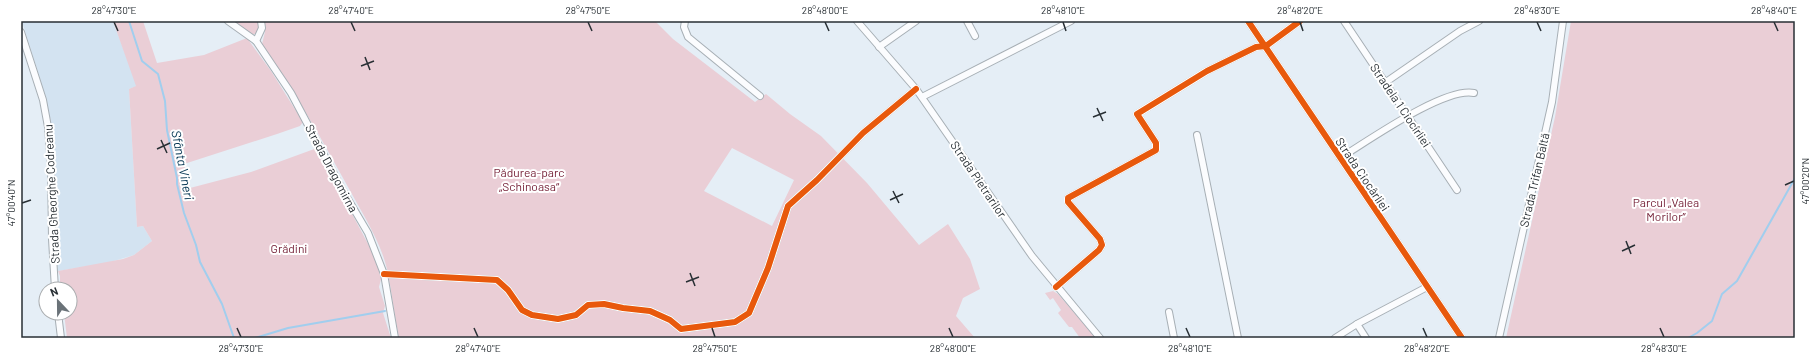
<svg xmlns="http://www.w3.org/2000/svg" width="1816" height="359" viewBox="0 0 1816 359" font-family="Barlow,sans-serif">
<style>
.built{fill:#d3e3f1}
.green{fill:#eaced6;fill-rule:evenodd}
.lines{fill:none;stroke-linecap:round;stroke-linejoin:round}
.stream{stroke:#a1ceee;stroke-width:2}
.street-casing{stroke:#a7afb5;stroke-width:8}
.street{stroke:#fbfcfe;stroke-width:6}
.cycleway-casing{stroke:#fff;stroke-width:8}
.cycleway{stroke:#e8590c;stroke-width:6}
.ticks{fill:none;stroke:#282f34;stroke-width:1.5}
.labels{text-anchor:middle;dominant-baseline:central;stroke-width:4;stroke-linejoin:round;paint-order:stroke}
.street-label{font-size:12px;fill:#282f34;stroke:#fff}
.park-label{font-size:12px;fill:#77243a;stroke:#fff}
.water-label{font-size:13px;font-style:italic;fill:#043552;stroke:#fff}
.neatline{fill:none;stroke:#282f34;stroke-width:1.5}
.ticks-label{font-size:10px;text-anchor:middle;fill:#282f34}
</style>
<rect width="100%" height="100%" fill="#e5eef6"/>
<path class="built" d="M22,21H113L137,86L129,89L137,227L143,226L152,241L134,255L107,263L58,271L56,250L60,249L51,120L47,109L46,98Z"/>
<g class="green">
<path d="M113,21H143L157,63L204,55L247,38L271,71L303,122L300,126L277,134L184,164L190,188L251,172L317,148L375,257L381,279L379,287L385,306L383,313L391,338H67L64,313H70V289H60V276L58,271L123,259L134,255L152,241L143,226L137,227L129,89L136,86Z"/>
<path d="M238,21H258L259,31L257,34H251L235,22Z"/>
<path d="M264,21H655L673,39L755,102L766,94L790,114L821,136L867,183L919,245L948,224L970,259L980,289L963,298L956,316L975,338H399C394,315 392,292 387,269C380,240 362,213 348,187C321,138 294,90 262,44L265,32ZM732,148L794,180L772,226L704,191Z"/>
<path d="M1571,21H1795V338H1506L1555,117Z"/>
<path d="M1053,291L1058,294L1096,338H1080L1072,327H1069L1058,313L1061,310L1053,298L1050,300L1045,293Z"/>
</g>
<g class="lines">
<g class="stream">
<path d="M129,21L142,61L158,74L165,101L167,130L177,178V184L184,213L196,245L200,262L222,304L234,338"/>
<path d="M255,338L288,328L385,311"/>
<path d="M1688,338L1697,333L1712,321L1722,294L1737,281L1795,178"/>
</g>
<defs>
<g id="street">
<path d="M228,21L256,41L291,93L342,189L368,233L384,274L395,338"/>
<path d="M685,21L684,27L688,37L760,96"/>
<path d="M857,21L916,89L1032,256L1100,338"/>
<path d="M967,21L975,36"/>
<path d="M1248,21L1462,338"/>
<path d="M1344,21L1457,190"/>
<path d="M21,32L43,100L48,127L51,165L52,239L55,289"/>
<path d="M256,41L262,28L261,21"/>
<path d="M879,47L916,21"/>
<path d="M1386,82L1460,31L1479,21"/>
<path d="M922,97L1071,21"/>
<path d="M1197,135L1238,338"/>
<path d="M1340,158C1368,141 1444,87 1474,93"/>
<path d="M384,274L497,280L508,290L522,310L532,315L558,319L576,315L588,305L604,304L623,308L650,311L670,320L681,329L735,322L749,313L768,268L788,206L817,180L863,133L916,89"/>
<path d="M1056,287L1099,250L1102,245L1100,239L1068,202V198L1156,150V143L1137,114L1207,71L1256,47L1266,46L1300,21"/>
<path d="M1169,312L1174,338"/>
<path d="M58,313L61,338"/>
<path d="M1357,324L1427,287"/>
<path d="M1335,338L1357,324L1366,338"/>
<path d="M1499,338L1552,102L1563,21"/>
</g>
</defs>
<use href="#street" class="street-casing"/>
<use href="#street" class="street"/>
<defs>
<g id="cycleway">
<path d="M1248,21L1462,338"/>
<path d="M384,274L497,280L508,290L522,310L532,315L558,319L576,315L588,305L604,304L623,308L650,311L670,320L681,329L735,322L749,313L768,268L788,206L817,180L863,133L916,89"/>
<path d="M1056,287L1099,250L1102,245L1100,239L1068,202V198L1156,150V143L1137,114L1207,71L1256,47L1266,46L1300,21"/>
</g>
</defs>
<use href="#cycleway" class="cycleway-casing"/>
<use href="#cycleway" class="cycleway"/>
</g>
<path class="ticks" d="M114,22L118,31M351,22L355,31M588,22L592,31M825,22L829,31M1063,22L1066,31M1300,22L1303,31M1537,22L1541,31M1774,22L1778,31M365,57L370,70M361,66L374,61M1097,108L1103,121M1093,117L1106,112M161,140L167,153M157,149L170,143M1785,185L1794,181M893,191L899,203M890,200L903,194M22,203L31,200M1626,241L1631,254M1622,251L1635,245M690,273L695,286M686,282L699,277M237,328L241,337M474,328L478,337M712,328L715,337M949,328L953,337M1186,328L1190,337M1423,328L1427,337M1660,328L1664,337"/>
<g class="labels">
<g class="street-label">
<text transform="translate(1401 105) rotate(56)">Stradela 1 Ciocîrliei</text>
<text transform="translate(332 168) rotate(62)">Strada Dragomirna</text>
<text transform="translate(1363 174) rotate(56)">Strada Ciocârliei</text>
<text transform="translate(979 179) rotate(56)">Strada Pietrarilor</text>
<text transform="translate(1534 180) rotate(-77)">Strada Trifan Baltă</text>
<text transform="translate(51 194) rotate(-93)">Strada Gheorghe Codreanu</text>
</g>
<g class="park-label">
<text x="529" y="172">Pădurea-parc<tspan x="529" dy="14">„Schinoasa“</tspan></text>
<text x="1666" y="202">Parcul „Valea<tspan x="1666" dy="14">Morilor”</tspan></text>
<text x="289" y="248">Grădini</text>
</g>
<g class="water-label">
<text transform="translate(183 165) rotate(79)">Sfânta Vineri</text>
</g>
</g>
<rect width="1816" height="359" fill="none" stroke="#ffffff" stroke-width="44"/>
<g transform="translate(58 301) rotate(338)"><circle r="19" fill="#ffffff" stroke="#a9acae"/>
<path d="M0-3L7 15L0 10L-7 15Z" fill="#6a7278"/>
<text y="-6" font-size="11" font-weight="bold" text-anchor="middle" fill="#282f34">N</text>
</g>
<rect x="22" y="22" width="1772" height="315" class="neatline"/>
<g class="ticks-label">
<text x="114" y="14">28°47'30"E</text>
<text x="351" y="14">28°47'40"E</text>
<text x="588" y="14">28°47'50"E</text>
<text x="825" y="14">28°48'00"E</text>
<text x="1063" y="14">28°48'10"E</text>
<text x="1300" y="14">28°48'20"E</text>
<text x="1537" y="14">28°48'30"E</text>
<text x="1774" y="14">28°48'40"E</text>
<text transform="translate(1805 181) rotate(-90)" y="4">47°00'20"N</text>
<text transform="translate(11 203) rotate(-90)" y="4">47°00'40"N</text>
<text x="241" y="352">28°47'30"E</text>
<text x="478" y="352">28°47'40"E</text>
<text x="715" y="352">28°47'50"E</text>
<text x="953" y="352">28°48'00"E</text>
<text x="1190" y="352">28°48'10"E</text>
<text x="1427" y="352">28°48'20"E</text>
<text x="1664" y="352">28°48'30"E</text>
</g>
</svg>
